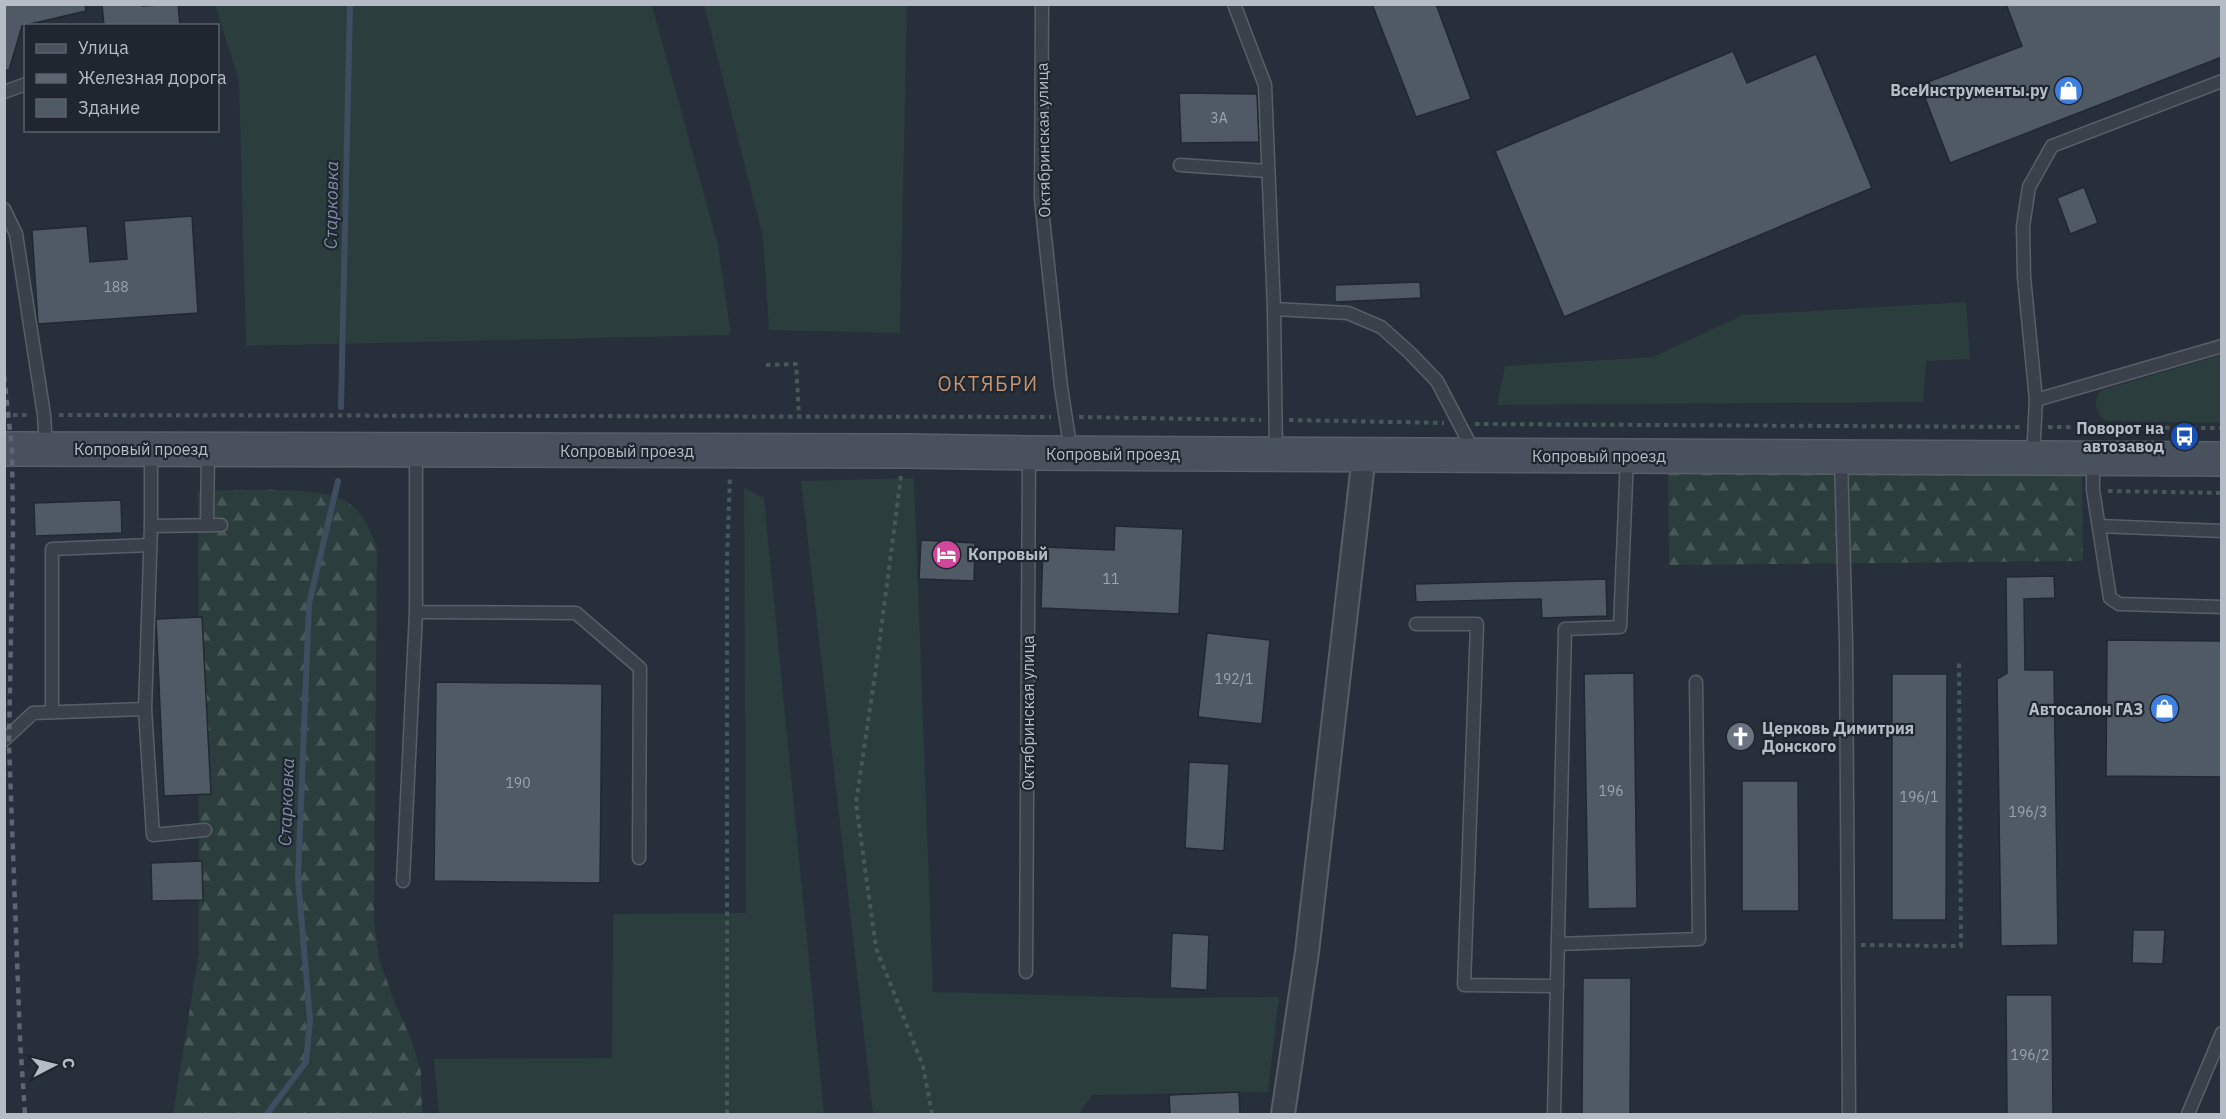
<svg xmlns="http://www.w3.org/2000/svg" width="2226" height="1119" viewBox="0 0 2226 1119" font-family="'IBM Plex Sans',sans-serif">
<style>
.grass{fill:#2b3d3d}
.forest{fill:url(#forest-firs)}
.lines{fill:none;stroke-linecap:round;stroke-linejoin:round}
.stream{stroke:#3e4e60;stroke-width:6}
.building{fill:#505a65;stroke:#212831;stroke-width:1.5}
.lane-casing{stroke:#585f68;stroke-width:15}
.street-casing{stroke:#585f68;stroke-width:26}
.secondary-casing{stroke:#585f68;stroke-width:36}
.path{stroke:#48585a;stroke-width:4;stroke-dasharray:4.5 4.5;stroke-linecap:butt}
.lane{stroke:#3a414a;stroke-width:12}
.street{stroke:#3a414a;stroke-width:22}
.secondary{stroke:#49515d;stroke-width:33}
.rail{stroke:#5d6571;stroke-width:4.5;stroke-dasharray:6 6;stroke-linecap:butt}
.labels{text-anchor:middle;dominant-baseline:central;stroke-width:4.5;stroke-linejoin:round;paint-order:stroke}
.number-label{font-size:14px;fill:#9ca4ae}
.poi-label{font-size:16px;font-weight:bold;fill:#b6bcc6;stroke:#1f262f;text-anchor:end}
.street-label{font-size:16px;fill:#b6bcc6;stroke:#1f262f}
.water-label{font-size:18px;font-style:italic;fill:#7a8ea5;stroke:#1f262f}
.quarter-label{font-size:20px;letter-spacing:1.5px;fill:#c79370;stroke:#1f262f}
</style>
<defs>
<pattern id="forest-firs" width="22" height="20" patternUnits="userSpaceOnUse" patternTransform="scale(1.5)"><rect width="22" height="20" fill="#2b3d3d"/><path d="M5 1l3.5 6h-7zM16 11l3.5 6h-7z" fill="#485758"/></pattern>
</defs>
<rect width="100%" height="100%" fill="#262f3a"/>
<g class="grass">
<path d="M215,5H652L718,245L731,335L246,346L239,81Z"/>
<path d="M704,5H907L900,333L769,330L763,237Z"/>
<path d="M1966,302L1970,359L1926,361L1923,402L1497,405L1505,366L1653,357L1743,315Z"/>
<path d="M2221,355V423L2107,421C2095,414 2092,400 2102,390Z"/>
<path d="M914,478L933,992L1158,998L1279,997L1268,1092L1092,1095L1080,1113L1060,1114H873L801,481Z"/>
<path d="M744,488L764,498L824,1114H439L434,1059L612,1058L613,914L746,913Z"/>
</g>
<g class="forest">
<path d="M2082,467L2083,561L1669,565L1668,472Z"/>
<path d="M198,491C230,491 321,485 345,501C364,512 371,530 377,550L374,924L380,961L394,1001L412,1041L421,1072L422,1114H173L199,952Z"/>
</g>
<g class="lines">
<g class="stream">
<path d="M341,407L350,4"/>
<path d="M267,1114L306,1062L310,1020L298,878L309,604L338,481"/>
</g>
</g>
<g class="building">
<path d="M4,4H85L86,11L22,26L9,70H4Z"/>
<path d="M102,4H142V6L178,4L180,26H104Z"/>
<path d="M1372,4H1436L1471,99L1416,117Z"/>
<path d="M2006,4H2222V57L1950,163L1920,85L2022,46Z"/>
<path d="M1733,51L1747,83L1816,54L1872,188L1564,317L1495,151Z"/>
<path d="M1179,93L1257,94L1259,142L1181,143Z"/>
<path d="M2084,187L2098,223L2070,234L2057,198Z"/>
<path d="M192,216L198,313L38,324L32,230L87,226L90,262L127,259L124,221Z"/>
<path d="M1420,282L1421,298L1335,302V285Z"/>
<path d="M121,500L122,533L35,536L34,503Z"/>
<path d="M1115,526L1183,529L1179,614L1041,608L1043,547L1114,550Z"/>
<path d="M921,540L975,543L974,581L919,579Z"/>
<path d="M2054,576L2055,598L2024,599L2025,670H2054L2058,945L2001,946L1997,679L2007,673L2006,577Z"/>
<path d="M1606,579L1607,616L1542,618L1541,599L1416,602L1415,584Z"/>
<path d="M202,617L211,794L164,796L156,619Z"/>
<path d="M1207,633L1270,640L1262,724L1198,717Z"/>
<path d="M2107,640L2222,641V777L2106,776Z"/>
<path d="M1634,673L1637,908L1588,909L1584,674Z"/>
<path d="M1892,674H1947L1946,920H1892Z"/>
<path d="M436,682L602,684L600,883L434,881Z"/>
<path d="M1189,762L1229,764L1224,851L1185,848Z"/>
<path d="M1742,781H1798L1799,911H1742Z"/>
<path d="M202,861L203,900L152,901L151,863Z"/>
<path d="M2133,930H2165L2163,964L2132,963Z"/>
<path d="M1172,933L1209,935L1207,990L1170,988Z"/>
<path d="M1583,978H1631L1630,1114H1582Z"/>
<path d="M2006,995H2052L2053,1114H2007Z"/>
<path d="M1239,1092L1240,1114H1170L1169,1095Z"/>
</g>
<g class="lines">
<defs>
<g id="lane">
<path d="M1042,4L1041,199L1061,387L1071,452"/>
<path d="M1234,4L1265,85L1274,309L1276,453"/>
<path d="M4,92L26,84"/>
<path d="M1180,165L1268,171"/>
<path d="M4,209L16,234L44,415L46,447"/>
<path d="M1274,309L1348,313L1381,327L1409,352L1437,381L1474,452"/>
<path d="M2036,400L2222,346"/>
<path d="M151,450V526"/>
<path d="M416,451V612L576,613L640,668L639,858"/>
<path d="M2033,457L2036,400L2024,277L2023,226L2029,187L2052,146L2222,81"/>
<path d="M1841,459L1846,642L1849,1114"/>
<path d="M2093,459V490L2110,598L2119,604L2222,607"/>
<path d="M207,525L208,451"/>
<path d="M2099,526L2222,531"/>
<path d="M1416,624H1477L1464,985L1557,986"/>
<path d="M52,712V549L150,545"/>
<path d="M4,740L33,713L145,709"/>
<path d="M205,830L153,835L145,709L151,526L221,525"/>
<path d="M403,881L416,612"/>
<path d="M1558,944L1699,939L1696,682"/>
<path d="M1026,972L1029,454"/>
<path d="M1554,1114L1565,629L1620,627L1627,457"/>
<path d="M2188,1114L2222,1033"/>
</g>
<path id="street" d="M1283,1114L1307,952L1364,455"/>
<path id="secondary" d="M4,449L906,451L1029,453L2222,459"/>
</defs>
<use href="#lane" class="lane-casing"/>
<use href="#street" class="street-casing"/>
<use href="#secondary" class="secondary-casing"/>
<g class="path">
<path d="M766,365L796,364L799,416"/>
<path d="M4,415H31"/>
<path d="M59,415L1051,417"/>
<path d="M1079,417L1261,420"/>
<path d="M1289,420L1444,423"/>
<path d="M1475,424L2020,427"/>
<path d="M2048,427L2222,428"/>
<path d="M901,476L877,661L856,803L876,948L923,1066L932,1114"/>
<path d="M2108,491L2222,493"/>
<path d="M1861,945L1961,946L1959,663"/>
<path d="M727,1114V559L730,476"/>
</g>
<use href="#lane" class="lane"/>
<use href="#street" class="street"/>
<use href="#secondary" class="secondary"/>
<path class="rail" d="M4,376L12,449L13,528L9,744L20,1039L25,1114"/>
</g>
<defs>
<symbol id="shop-disc" viewBox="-11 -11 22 22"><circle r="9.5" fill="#3f7fe0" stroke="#1f262f"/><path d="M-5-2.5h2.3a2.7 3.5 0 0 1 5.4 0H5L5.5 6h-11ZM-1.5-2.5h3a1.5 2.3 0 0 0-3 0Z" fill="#fff"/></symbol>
<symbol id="bus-disc" viewBox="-11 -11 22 22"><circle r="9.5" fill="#1a4fb4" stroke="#1f262f"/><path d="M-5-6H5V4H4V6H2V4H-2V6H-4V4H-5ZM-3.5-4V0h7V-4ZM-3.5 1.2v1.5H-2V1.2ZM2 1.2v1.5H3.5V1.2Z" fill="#fff"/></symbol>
<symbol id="hotel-disc" viewBox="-11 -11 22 22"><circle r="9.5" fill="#d1479c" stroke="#1f262f"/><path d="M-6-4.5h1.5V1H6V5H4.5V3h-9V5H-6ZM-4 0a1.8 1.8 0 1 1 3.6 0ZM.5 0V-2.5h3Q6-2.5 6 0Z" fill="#fff"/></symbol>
<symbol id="church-disc" viewBox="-11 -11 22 22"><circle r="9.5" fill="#6b7280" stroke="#1f262f"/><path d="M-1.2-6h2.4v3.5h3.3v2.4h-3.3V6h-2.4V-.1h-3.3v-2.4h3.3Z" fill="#fff"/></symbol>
</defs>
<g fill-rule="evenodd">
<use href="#shop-disc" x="2052" y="74" width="33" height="33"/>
<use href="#bus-disc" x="2168" y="420" width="33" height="33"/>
<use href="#hotel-disc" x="930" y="538" width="33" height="33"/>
<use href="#shop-disc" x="2148" y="692" width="33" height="33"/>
<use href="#church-disc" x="1724" y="720" width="33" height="33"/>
</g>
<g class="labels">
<g class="number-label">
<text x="1219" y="118">3А</text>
<text x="116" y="287">188</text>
<text x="1111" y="579">11</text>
<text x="1234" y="679">192/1</text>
<text x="518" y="783">190</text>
<text x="1611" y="791">196</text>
<text x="1919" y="797">196/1</text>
<text x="2028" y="812">196/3</text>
<text x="2030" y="1055">196/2</text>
</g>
<g class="poi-label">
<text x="2048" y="90">ВсеИнструменты.ру</text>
<text x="2164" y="428">Поворот на<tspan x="2164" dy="18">автозавод</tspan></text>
<text x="968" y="554" text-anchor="start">Копровый</text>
<text x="2143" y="709">Автосалон ГАЗ</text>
<text x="1762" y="728" text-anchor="start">Церковь Димитрия<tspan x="1762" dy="18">Донского</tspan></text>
</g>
<g class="street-label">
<text transform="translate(1043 140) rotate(-91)">Октябринская улица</text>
<text x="141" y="449">Копровый проезд</text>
<text x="627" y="451">Копровый проезд</text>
<text x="1113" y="454">Копровый проезд</text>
<text x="1599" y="456">Копровый проезд</text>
<text transform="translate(1028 713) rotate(-90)">Октябринская улица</text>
</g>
<g class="water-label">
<text transform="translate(331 205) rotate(-89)">Старковка</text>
<text transform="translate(286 802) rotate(-88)">Старковка</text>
</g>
<g class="quarter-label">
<text x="988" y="383">ОКТЯБРИ</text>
</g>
</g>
<rect width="2226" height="1119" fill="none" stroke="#b6bcc6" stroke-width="12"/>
<rect x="24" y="24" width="195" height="108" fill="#1f262f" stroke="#5b626b" stroke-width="1.5"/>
<rect x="36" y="44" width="30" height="9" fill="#49515d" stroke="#5b626b" stroke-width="1.5"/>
<text x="78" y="54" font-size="18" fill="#b6bcc6">Улица</text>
<rect x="36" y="74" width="30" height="9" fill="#5d6571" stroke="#5b626b" stroke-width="1.5"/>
<text x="78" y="84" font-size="18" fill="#b6bcc6">Железная дорога</text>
<rect x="36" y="99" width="30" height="18" fill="#505a65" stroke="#5b626b" stroke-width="1.5"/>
<text x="78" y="114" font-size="18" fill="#b6bcc6">Здание</text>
<g transform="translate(54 1065) rotate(83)" stroke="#1f262f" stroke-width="4.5" paint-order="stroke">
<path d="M0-4.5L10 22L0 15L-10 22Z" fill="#b6bcc6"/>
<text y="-9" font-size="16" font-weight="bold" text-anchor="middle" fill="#b6bcc6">С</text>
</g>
</svg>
